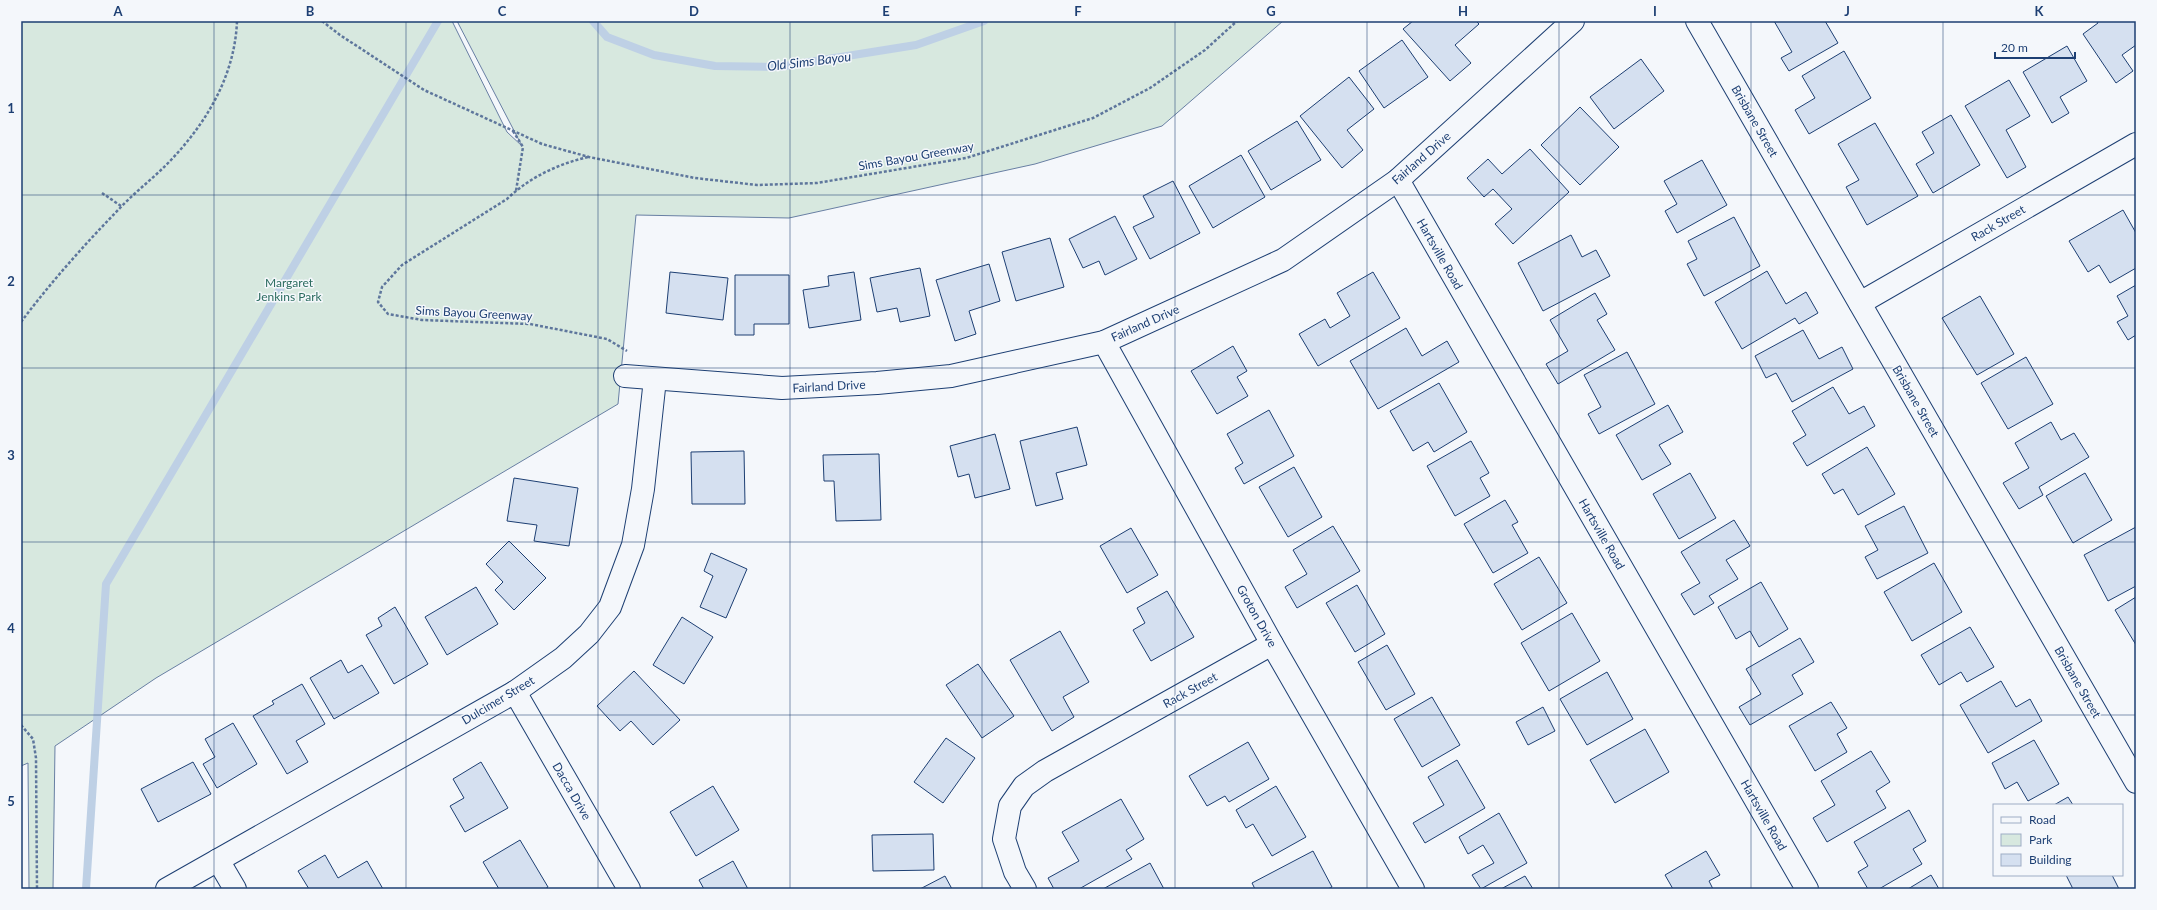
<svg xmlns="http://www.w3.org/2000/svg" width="2157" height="910" viewBox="0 0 2157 910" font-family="Lato,sans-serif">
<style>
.green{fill:#d7e8df;stroke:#687fa3}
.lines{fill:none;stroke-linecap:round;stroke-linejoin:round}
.stream{stroke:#bed0e5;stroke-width:8}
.building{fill:#d5e0f0;stroke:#1d3f73}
.minor-casing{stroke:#1d3f73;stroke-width:24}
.path{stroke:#5e769c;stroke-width:2.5;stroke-dasharray:3 2;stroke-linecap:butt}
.minor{stroke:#f4f7fb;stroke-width:22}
.grid{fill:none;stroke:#1d3f73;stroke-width:1;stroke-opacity:0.55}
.labels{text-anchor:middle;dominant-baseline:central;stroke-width:3;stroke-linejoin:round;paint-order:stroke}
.street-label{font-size:12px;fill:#1d3f73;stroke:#f4f7fb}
.park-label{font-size:12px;fill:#2c6c60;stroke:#f4f7fb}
.water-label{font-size:13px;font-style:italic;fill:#1d3f73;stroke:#f4f7fb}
.neatline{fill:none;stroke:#1d3f73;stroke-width:1.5}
.grid-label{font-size:13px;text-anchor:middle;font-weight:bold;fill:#1d3f73}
</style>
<rect width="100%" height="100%" fill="#f4f7fb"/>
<path class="green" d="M21,21H452L507,132L522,146L457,21H1283L1162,126L1035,164L789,218L636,215L618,404L156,678L55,746L53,889H29L28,763L21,766Z"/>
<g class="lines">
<g class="stream">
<path d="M593,21L607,37L654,55L715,66L778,67L916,45L984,21"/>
<path d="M86,889L106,584L438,21"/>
</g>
</g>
<g class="building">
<path d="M1413,21H1476L1479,24L1455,45L1471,63L1450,81L1403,29Z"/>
<path d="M1774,21H1825L1838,43L1789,71L1781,58L1792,52Z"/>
<path d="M2097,21H2136V45L2122,55L2133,71L2116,83L2083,34L2098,23Z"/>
<path d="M1402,40L1428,77L1384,108L1359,71Z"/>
<path d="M2067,46L2087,81L2060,97L2069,113L2052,123L2023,72Z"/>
<path d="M1844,51L1871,98L1809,134L1795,110L1815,98L1802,76Z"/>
<path d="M1641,59L1664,91L1614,129L1590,97Z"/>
<path d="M1349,77L1374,109L1347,130L1363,150L1342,168L1300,116Z"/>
<path d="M2009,80L2030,116L2006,130L2026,167L2007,178L1965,106Z"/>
<path d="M1580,107L1619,147L1580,185L1541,145Z"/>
<path d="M1951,115L1980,165L1933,193L1916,164L1934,153L1922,132Z"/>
<path d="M1297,121L1321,160L1271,190L1248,151Z"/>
<path d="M1875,123L1918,196L1867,225L1846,187L1859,180L1838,144Z"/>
<path d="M1530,149L1569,192L1513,244L1495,224L1512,209L1493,189L1484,197L1467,178L1488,159L1502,174Z"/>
<path d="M1241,155L1265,197L1213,228L1189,186Z"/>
<path d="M1702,160L1727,205L1677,233L1665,211L1677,204L1664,181Z"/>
<path d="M1173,181L1200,233L1150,259L1133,227L1154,217L1143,196Z"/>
<path d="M2123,210L2136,233V268L2110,283L2099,265L2088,272L2069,241Z"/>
<path d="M1115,216L1137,259L1105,275L1099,261L1083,268L1069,239Z"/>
<path d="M1734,217L1760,266L1704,296L1687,264L1697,259L1688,241Z"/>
<path d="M1571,235L1582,257L1596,250L1610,276L1543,311L1518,263Z"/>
<path d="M1050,238L1064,287L1016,301L1002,252Z"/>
<path d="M989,264L1000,301L969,311L976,334L955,341L936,280Z"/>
<path d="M920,268L930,316L900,322L897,308L877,312L870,278Z"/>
<path d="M1767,271L1786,304L1806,292L1818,313L1799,324L1795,318L1742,349L1715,302Z"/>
<path d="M670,272L728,278L723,320L666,313Z"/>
<path d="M854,272L861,320L809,328L803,290L829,286L828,276Z"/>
<path d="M1373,272L1400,318L1318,366L1299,334L1325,319L1330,328L1350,316L1337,293Z"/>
<path d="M735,275H789V324H754V335H735Z"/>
<path d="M2136,285V335L2128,340L2117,322L2128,316L2117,296Z"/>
<path d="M1595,293L1607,314L1597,320L1615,350L1558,384L1546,364L1568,351L1550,320Z"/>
<path d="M1980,296L2014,354L1977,375L1942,318Z"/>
<path d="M1406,328L1422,356L1447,341L1459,362L1378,409L1350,361Z"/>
<path d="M1803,330L1819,359L1842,347L1853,369L1792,402L1776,373L1766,378L1755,356Z"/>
<path d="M1233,346L1247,371L1237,377L1248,396L1217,414L1191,371Z"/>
<path d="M1627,352L1655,404L1599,434L1588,414L1601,407L1584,375Z"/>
<path d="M2026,357L2053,404L2008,429L1981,383Z"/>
<path d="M1439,383L1467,432L1434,452L1428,442L1413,451L1390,411Z"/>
<path d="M1833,387L1849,414L1864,406L1875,426L1807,466L1793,443L1806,435L1792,411Z"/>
<path d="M1668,405L1683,432L1659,445L1671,464L1642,480L1616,435Z"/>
<path d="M1269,410L1294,456L1244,484L1235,468L1243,463L1227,434Z"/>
<path d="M2051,422L2061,440L2074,433L2089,457L2039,487L2043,495L2019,509L2003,483L2029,468L2015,443Z"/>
<path d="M1077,427L1087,465L1056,473L1063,499L1036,506L1020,441Z"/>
<path d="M995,434L1010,489L975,498L969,474L958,477L950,446Z"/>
<path d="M1471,441L1489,473L1480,478L1490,496L1455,516L1427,466Z"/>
<path d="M1867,447L1895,494L1858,515L1843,489L1834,494L1822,474Z"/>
<path d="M744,451L745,504H692L691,452Z"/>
<path d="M879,454L881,520L836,521L834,481H824L823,455Z"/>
<path d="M1294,467L1322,517L1288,537L1259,487Z"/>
<path d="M1690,473L1716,518L1679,539L1653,494Z"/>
<path d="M2085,473L2112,520L2073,543L2046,496Z"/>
<path d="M514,478L578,488L569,546L534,541L537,525L507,521Z"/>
<path d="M1505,500L1518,522L1512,525L1528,553L1493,573L1464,524Z"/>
<path d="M1904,506L1928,553L1877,579L1865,557L1878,550L1865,526Z"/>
<path d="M1734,520L1750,546L1726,560L1738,579L1709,596L1714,603L1694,615L1681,594L1700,583L1681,552Z"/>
<path d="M1333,526L1360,571L1297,608L1285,587L1307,574L1293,550Z"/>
<path d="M2136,527V586L2108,601L2084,555Z"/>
<path d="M1131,528L1158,575L1127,593L1100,546Z"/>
<path d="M509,541L546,578L514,610L495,590L503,582L486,564Z"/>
<path d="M711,553L747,569L726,618L700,607L713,576L704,571Z"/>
<path d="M1539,557L1567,603L1522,630L1494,584Z"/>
<path d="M1934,563L1962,612L1912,641L1884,592Z"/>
<path d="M1761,582L1788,629L1759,647L1750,631L1736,639L1718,607Z"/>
<path d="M1357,585L1385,634L1355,652L1326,603Z"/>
<path d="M476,587L498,624L447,655L425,617Z"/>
<path d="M1167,591L1194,637L1151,661L1133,630L1145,623L1137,608Z"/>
<path d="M2136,597V645L2115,610Z"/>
<path d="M395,607L428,664L394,684L366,635L382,626L378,618Z"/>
<path d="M1572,613L1600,661L1549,691L1521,643Z"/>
<path d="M682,617L713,637L684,684L653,665Z"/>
<path d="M1970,627L1994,667L1967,682L1961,672L1939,685L1921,655Z"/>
<path d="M1060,631L1089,682L1063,697L1074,717L1052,731L1010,660Z"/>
<path d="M1800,638L1814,662L1792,675L1803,694L1750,725L1739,707L1761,694L1746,669Z"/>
<path d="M1387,645L1415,694L1386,710L1358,662Z"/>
<path d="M341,660L348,673L362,665L379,693L334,719L310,678Z"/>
<path d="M978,664L1014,716L982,738L946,685Z"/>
<path d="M634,671L680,720L653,745L631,721L620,731L597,706Z"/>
<path d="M1607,672L1633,719L1587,745L1560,699Z"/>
<path d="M2001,681L2016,707L2030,699L2042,721L1988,753L1960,705Z"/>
<path d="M302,684L325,724L296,741L308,762L287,774L253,716L274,704L272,701Z"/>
<path d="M1432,697L1460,745L1422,767L1394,719Z"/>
<path d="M1831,702L1847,728L1837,734L1847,752L1815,771L1789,726Z"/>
<path d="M1543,707L1555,731L1528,745L1516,722Z"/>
<path d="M233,723L257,764L217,788L203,764L215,757L205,739Z"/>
<path d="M1645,729L1669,772L1615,803L1590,760Z"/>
<path d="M946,738L975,758L943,803L914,782Z"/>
<path d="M2034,740L2059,784L2028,801L2017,782L2005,789L1992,763Z"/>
<path d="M1248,742L1269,779L1229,802L1225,796L1207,806L1189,776Z"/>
<path d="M1871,751L1890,782L1876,791L1886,808L1827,842L1813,818L1835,805L1821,781Z"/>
<path d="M1457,760L1485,808L1425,843L1413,823L1444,805L1428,777Z"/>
<path d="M193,762L211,794L158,822L141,789Z"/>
<path d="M481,762L508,808L465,832L450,806L464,798L453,779Z"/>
<path d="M713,786L739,830L696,856L670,812Z"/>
<path d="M1276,786L1306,837L1272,856L1253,824L1246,828L1236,810Z"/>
<path d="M2068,797L2073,805H2054Z"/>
<path d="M1121,799L1144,839L1126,850L1132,859L1079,889H1054L1048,878L1079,861L1062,832Z"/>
<path d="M1909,810L1926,841L1913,849L1922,864L1879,889H1868L1858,872L1868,866L1854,842Z"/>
<path d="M1499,813L1527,863L1481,889L1472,875L1494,863L1483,845L1468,854L1459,837Z"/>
<path d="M933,834L934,870L873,871L872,835Z"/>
<path d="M520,840L548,887L545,889H499L483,862Z"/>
<path d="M1313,851L1332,887L1328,889H1255L1252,883Z"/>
<path d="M1706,851L1720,875L1709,881L1713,889H1673L1665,875Z"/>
<path d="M325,855L338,878L367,861L383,889H309L298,871Z"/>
<path d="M733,861L748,889H704L699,880Z"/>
<path d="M1150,863L1164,889H1103Z"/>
<path d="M1931,875L1939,889H1908Z"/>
<path d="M2066,875H2112L2119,889H2073Z"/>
<path d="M945,876L952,889H920Z"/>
<path d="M1525,876L1533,889H1501Z"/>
</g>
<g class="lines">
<defs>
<g id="minor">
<path d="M1697,21L2136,782"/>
<path d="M1398,180L1807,889"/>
<path d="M1860,303L2136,144"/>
<path d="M1104,342L1272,644L1413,889"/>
<path d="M625,376L782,388L877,383L951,376L1104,342L1283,260L1398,180L1573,21"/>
<path d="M515,692L629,889"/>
<path d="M218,860L235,889"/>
<path d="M167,889L515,692L563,658L589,634L610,607L633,545L643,489L655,379"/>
<path d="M1025,889L1015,872L1004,839L1010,806L1024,786L1045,771L1272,644"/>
</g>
</defs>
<use href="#minor" class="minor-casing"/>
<g class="path">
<path d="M322,21L340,35L424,90L542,144L589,157L695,178L757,185L817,183L966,158L1093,118L1150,88L1205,50L1237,21"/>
<path d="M513,131L523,147L516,191"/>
<path d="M588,157C558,164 530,177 507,199L402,265L382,287L378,302L388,314L422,320L530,324L607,339L627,351"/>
<path d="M102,193L121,206"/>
<path d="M21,322C51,282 85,244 120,208C136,191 155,177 171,160C207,122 235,75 237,21"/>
<path d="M21,725L33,739L36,758L37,889"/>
</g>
<use href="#minor" class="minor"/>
</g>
<path class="grid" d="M214,21V889M406,21V889M598,21V889M790,21V889M982,21V889M1175,21V889M1367,21V889M1559,21V889M1751,21V889M1943,21V889M21,195H2136M21,368H2136M21,542H2136M21,715H2136"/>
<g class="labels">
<g class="street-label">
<text transform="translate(1755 121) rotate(60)">Brisbane Street</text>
<text transform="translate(916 156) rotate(-10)">Sims Bayou Greenway</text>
<text transform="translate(1421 158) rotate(-41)">Fairland Drive</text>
<text transform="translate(1998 223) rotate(-30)">Rack Street</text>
<text transform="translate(1440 254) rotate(60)">Hartsville Road</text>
<text transform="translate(474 313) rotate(3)">Sims Bayou Greenway</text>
<text transform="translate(1145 323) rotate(-24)">Fairland Drive</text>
<text transform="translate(829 386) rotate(-3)">Fairland Drive</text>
<text transform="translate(1916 401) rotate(60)">Brisbane Street</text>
<text transform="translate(1602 534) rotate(60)">Hartsville Road</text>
<text transform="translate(1257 616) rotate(61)">Groton Drive</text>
<text transform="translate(2078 682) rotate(60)">Brisbane Street</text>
<text transform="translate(1190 690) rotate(-29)">Rack Street</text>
<text transform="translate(498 700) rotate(-31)">Dulcimer Street</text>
<text transform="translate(572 791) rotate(60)">Dacca Drive</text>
<text transform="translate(1764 815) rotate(60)">Hartsville Road</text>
</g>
<g class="park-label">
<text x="289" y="282">Margaret<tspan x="289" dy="14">Jenkins Park</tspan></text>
</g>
<g class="water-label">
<text transform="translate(809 61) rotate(-7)">Old Sims Bayou</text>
</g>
</g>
<rect width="2157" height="910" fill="none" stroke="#f4f7fb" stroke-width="44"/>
<rect x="1993" y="804" width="130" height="72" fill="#f4f7fb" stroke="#9eadc5"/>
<rect x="2001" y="817" width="20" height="6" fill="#f4f7fb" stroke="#9eadc5"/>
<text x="2029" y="824" font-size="12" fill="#1d3f73">Road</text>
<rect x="2001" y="834" width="20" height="12" fill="#d7e8df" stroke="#9eadc5"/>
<text x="2029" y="844" font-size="12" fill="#1d3f73">Park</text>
<rect x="2001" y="854" width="20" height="12" fill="#d5e0f0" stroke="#9eadc5"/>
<text x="2029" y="864" font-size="12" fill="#1d3f73">Building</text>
<path d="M1995 52v6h80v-6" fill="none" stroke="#1d3f73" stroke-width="2"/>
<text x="2001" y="52" font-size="12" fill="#1d3f73" stroke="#f4f7fb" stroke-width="3" paint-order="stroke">20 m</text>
<rect x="22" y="22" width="2113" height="866" class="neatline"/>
<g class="grid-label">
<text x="118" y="16">A</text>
<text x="310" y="16">B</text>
<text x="502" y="16">C</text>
<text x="694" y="16">D</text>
<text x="886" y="16">E</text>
<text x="1078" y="16">F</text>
<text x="1271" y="16">G</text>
<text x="1463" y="16">H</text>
<text x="1655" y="16">I</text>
<text x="1847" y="16">J</text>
<text x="2039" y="16">K</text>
<text x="11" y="113">1</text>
<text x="11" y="286">2</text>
<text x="11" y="460">3</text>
<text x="11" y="633">4</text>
<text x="11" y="806">5</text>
</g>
</svg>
